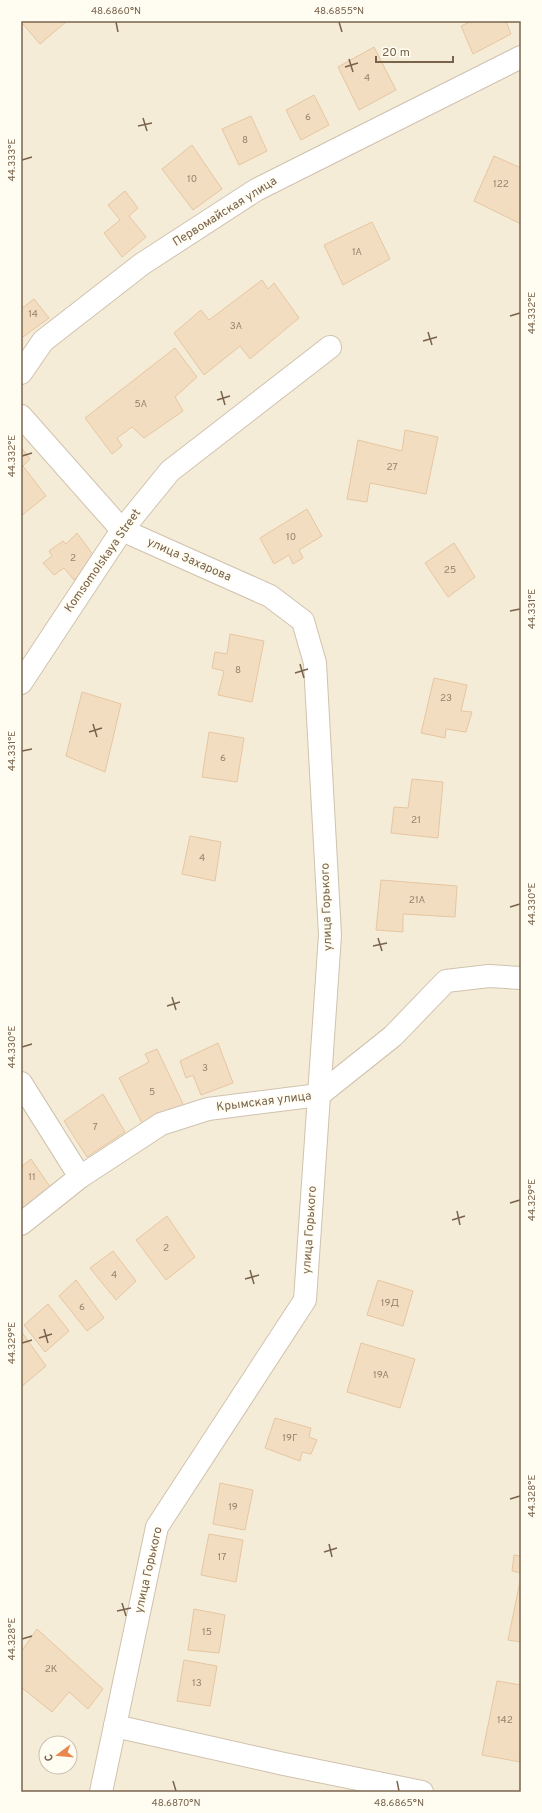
<svg xmlns="http://www.w3.org/2000/svg" width="542" height="1813" viewBox="0 0 542 1813" font-family="Overpass,sans-serif">
<style>
.residential{fill:#f5ecd8;fill-rule:evenodd}
.building{fill:#f3ddc1;stroke:#e6c6a1}
.lines{fill:none;stroke-linecap:round;stroke-linejoin:round}
.minor-casing{stroke:#d0c2ae;stroke-width:24}
.minor{stroke:#fff;stroke-width:22}
.ticks{fill:none;stroke:#79634c;stroke-width:1.5}
.labels{text-anchor:middle;dominant-baseline:central;stroke-width:3.5;stroke-linejoin:round;paint-order:stroke}
.number-label{font-size:10px;fill:#988269}
.street-label{font-size:12px;fill:#79634c;stroke:#fffcf1}
.neatline{fill:none;stroke:#79634c;stroke-width:1.5}
.ticks-label{font-size:10px;text-anchor:middle;fill:#79634c}
</style>
<rect width="100%" height="100%" fill="#fdf9ea"/>
<path class="residential" d="M21,21H521V1792H21ZM46,1743H70V1767H46Z"/>
<g class="building">
<path d="M24,21H67L40,44L22,23Z"/>
<path d="M472,21H506L511,34L473,54L461,26Z"/>
<path d="M374,47L396,90L359,110L338,67Z"/>
<path d="M314,95L329,125L301,140L286,110Z"/>
<path d="M251,116L267,151L239,165L222,129Z"/>
<path d="M192,145L222,189L193,210L162,169Z"/>
<path d="M494,156L521,168V224L474,201Z"/>
<path d="M125,191L138,208L129,216L146,237L122,257L104,233L120,220L108,205Z"/>
<path d="M372,222L390,259L343,285L324,245Z"/>
<path d="M262,280L268,289L274,283L299,318L250,359L240,346L204,375L174,333L201,310L209,320Z"/>
<path d="M34,299L49,318L23,337L21,335V309Z"/>
<path d="M175,348L197,377L175,397L183,411L144,438L132,427L117,438L122,446L112,454L85,418Z"/>
<path d="M405,430L438,437L426,494L370,483L367,502L347,499L358,440L402,451Z"/>
<path d="M21,447L30,459L23,466L46,496L21,516Z"/>
<path d="M307,509L322,536L299,550L303,558L293,564L289,555L274,564L260,538Z"/>
<path d="M77,533L97,560L74,580L64,568L54,575L43,563L52,556L49,551L63,541L66,544Z"/>
<path d="M454,543L475,577L448,597L425,563Z"/>
<path d="M230,634L264,641L252,702L218,695L224,671L212,668L215,652L227,654Z"/>
<path d="M434,678L467,685L461,711L472,712L466,732L446,729L445,738L421,733Z"/>
<path d="M82,692L121,704L105,772L66,756Z"/>
<path d="M209,732L244,738L237,782L202,777Z"/>
<path d="M412,779L443,782L438,838L391,833L394,807L408,808Z"/>
<path d="M190,836L221,842L215,881L182,874Z"/>
<path d="M381,880L457,886L455,917L403,914V932L376,930Z"/>
<path d="M218,1043L233,1083L201,1095L193,1075L186,1078L180,1061Z"/>
<path d="M157,1049L184,1106L144,1127L119,1078L149,1062L145,1054Z"/>
<path d="M103,1094L125,1132L87,1157L64,1121Z"/>
<path d="M31,1159L51,1188L21,1212V1167Z"/>
<path d="M167,1216L195,1257L166,1280L136,1240Z"/>
<path d="M113,1251L136,1281L116,1300L90,1268Z"/>
<path d="M76,1280L104,1318L87,1331L59,1296Z"/>
<path d="M378,1280L413,1291L403,1326L367,1315Z"/>
<path d="M48,1304L69,1331L45,1352L24,1325Z"/>
<path d="M21,1331L46,1366L21,1387Z"/>
<path d="M361,1343L415,1359L400,1408L347,1392Z"/>
<path d="M275,1418L311,1428L309,1437L317,1440L311,1454L302,1452L300,1461L265,1448Z"/>
<path d="M220,1483L253,1490L245,1530L213,1524Z"/>
<path d="M209,1534L243,1540L236,1582L201,1575Z"/>
<path d="M514,1555L521,1556V1573L512,1571Z"/>
<path d="M521,1577V1642L508,1640Z"/>
<path d="M194,1609L225,1615L219,1653L188,1650Z"/>
<path d="M37,1629L103,1689L88,1709L69,1692L52,1712L21,1687V1652Z"/>
<path d="M184,1660L217,1666L210,1706L177,1701Z"/>
<path d="M497,1681L521,1685L520,1762L482,1755Z"/>
</g>
<g class="lines">
<defs>
<g id="minor">
<path d="M21,373L43,341L142,264L256,190L521,57"/>
<path d="M21,416L122,530L270,596L303,621L315,663L330,935L305,1300L157,1527L101,1792"/>
<path d="M21,683L122,530L170,471L330,347"/>
<path d="M21,1083L80,1177"/>
<path d="M21,1224L80,1177L161,1124L208,1109L319,1095L393,1036L446,981L489,976L521,978"/>
<path d="M115,1726L284,1764L422,1792"/>
</g>
</defs>
<use href="#minor" class="minor-casing"/>
<use href="#minor" class="minor"/>
</g>
<path class="ticks" d="M116,22L118,32M339,22L342,32M349,59L353,72M345,67L358,63M143,118L147,131M138,126L152,123M22,160L32,157M510,316L520,313M428,332L432,345M423,341L437,337M221,391L225,405M217,400L230,396M22,456L32,453M510,611L520,609M300,664L304,678M295,673L308,669M93,724L97,737M89,732L102,728M22,751L32,749M510,907L520,904M378,938L382,951M373,946L387,943M172,997L176,1010M167,1006L180,1002M22,1047L32,1044M510,1203L520,1200M457,1211L460,1225M452,1220L465,1216M250,1270L254,1284M245,1279L259,1275M44,1329L48,1343M39,1338L52,1334M22,1343L32,1340M510,1499L520,1496M329,1544L332,1557M324,1552L337,1548M122,1603L126,1616M117,1611L131,1608M22,1639L32,1636M173,1781L176,1791M397,1781L399,1791"/>
<g class="labels">
<g class="number-label">
<text x="367" y="78">4</text>
<text x="308" y="117">6</text>
<text x="245" y="140">8</text>
<text x="192" y="179">10</text>
<text x="501" y="184">122</text>
<text x="357" y="252">1А</text>
<text x="33" y="314">14</text>
<text x="236" y="326">3А</text>
<text x="141" y="404">5А</text>
<text x="392" y="467">27</text>
<text x="291" y="537">10</text>
<text x="73" y="558">2</text>
<text x="450" y="570">25</text>
<text x="238" y="670">8</text>
<text x="446" y="698">23</text>
<text x="223" y="758">6</text>
<text x="416" y="820">21</text>
<text x="202" y="858">4</text>
<text x="417" y="900">21А</text>
<text x="205" y="1068">3</text>
<text x="152" y="1092">5</text>
<text x="95" y="1127">7</text>
<text x="32" y="1177">11</text>
<text x="166" y="1248">2</text>
<text x="114" y="1275">4</text>
<text x="390" y="1303">19Д</text>
<text x="82" y="1307">6</text>
<text x="381" y="1375">19А</text>
<text x="290" y="1438">19Г</text>
<text x="233" y="1507">19</text>
<text x="222" y="1557">17</text>
<text x="207" y="1632">15</text>
<text x="51" y="1669">2К</text>
<text x="197" y="1683">13</text>
<text x="505" y="1720">142</text>
</g>
<g class="street-label">
<text transform="translate(225 212) rotate(-32)">Первомайская улица</text>
<text transform="translate(189 560) rotate(24)">улица Захарова</text>
<text transform="translate(103 561) rotate(-55)">Komsomolskaya Street</text>
<text transform="translate(327 907) rotate(-92)">улица Горького</text>
<text transform="translate(264 1102) rotate(-7)">Крымская улица</text>
<text transform="translate(310 1230) rotate(-86)">улица Горького</text>
<text transform="translate(149 1570) rotate(-77)">улица Горького</text>
</g>
</g>
<rect width="542" height="1813" fill="none" stroke="#fffcf1" stroke-width="44"/>
<g transform="translate(58 1755) rotate(254)"><circle r="19" fill="#fffcf1" stroke="#c9bfaf"/>
<path d="M0-3L7 15L0 10L-7 15Z" fill="#e8884e"/>
<text y="-6" font-size="11" font-weight="bold" text-anchor="middle" fill="#79634c">С</text>
</g>
<path d="M376 56v6h77v-6" fill="none" stroke="#79634c" stroke-width="2"/>
<text x="382" y="56" font-size="12" fill="#79634c" stroke="#fffcf1" stroke-width="3" paint-order="stroke">20 m</text>
<rect x="22" y="22" width="498" height="1769" class="neatline"/>
<g class="ticks-label">
<text x="116" y="14">48.6860°N</text>
<text x="339" y="14">48.6855°N</text>
<text transform="translate(11 160) rotate(-90)" y="4">44.333°E</text>
<text transform="translate(531 313) rotate(-90)" y="4">44.332°E</text>
<text transform="translate(11 456) rotate(-90)" y="4">44.332°E</text>
<text transform="translate(531 609) rotate(-90)" y="4">44.331°E</text>
<text transform="translate(11 751) rotate(-90)" y="4">44.331°E</text>
<text transform="translate(531 904) rotate(-90)" y="4">44.330°E</text>
<text transform="translate(11 1047) rotate(-90)" y="4">44.330°E</text>
<text transform="translate(531 1200) rotate(-90)" y="4">44.329°E</text>
<text transform="translate(11 1343) rotate(-90)" y="4">44.329°E</text>
<text transform="translate(531 1496) rotate(-90)" y="4">44.328°E</text>
<text transform="translate(11 1639) rotate(-90)" y="4">44.328°E</text>
<text x="176" y="1806">48.6870°N</text>
<text x="399" y="1806">48.6865°N</text>
</g>
</svg>
